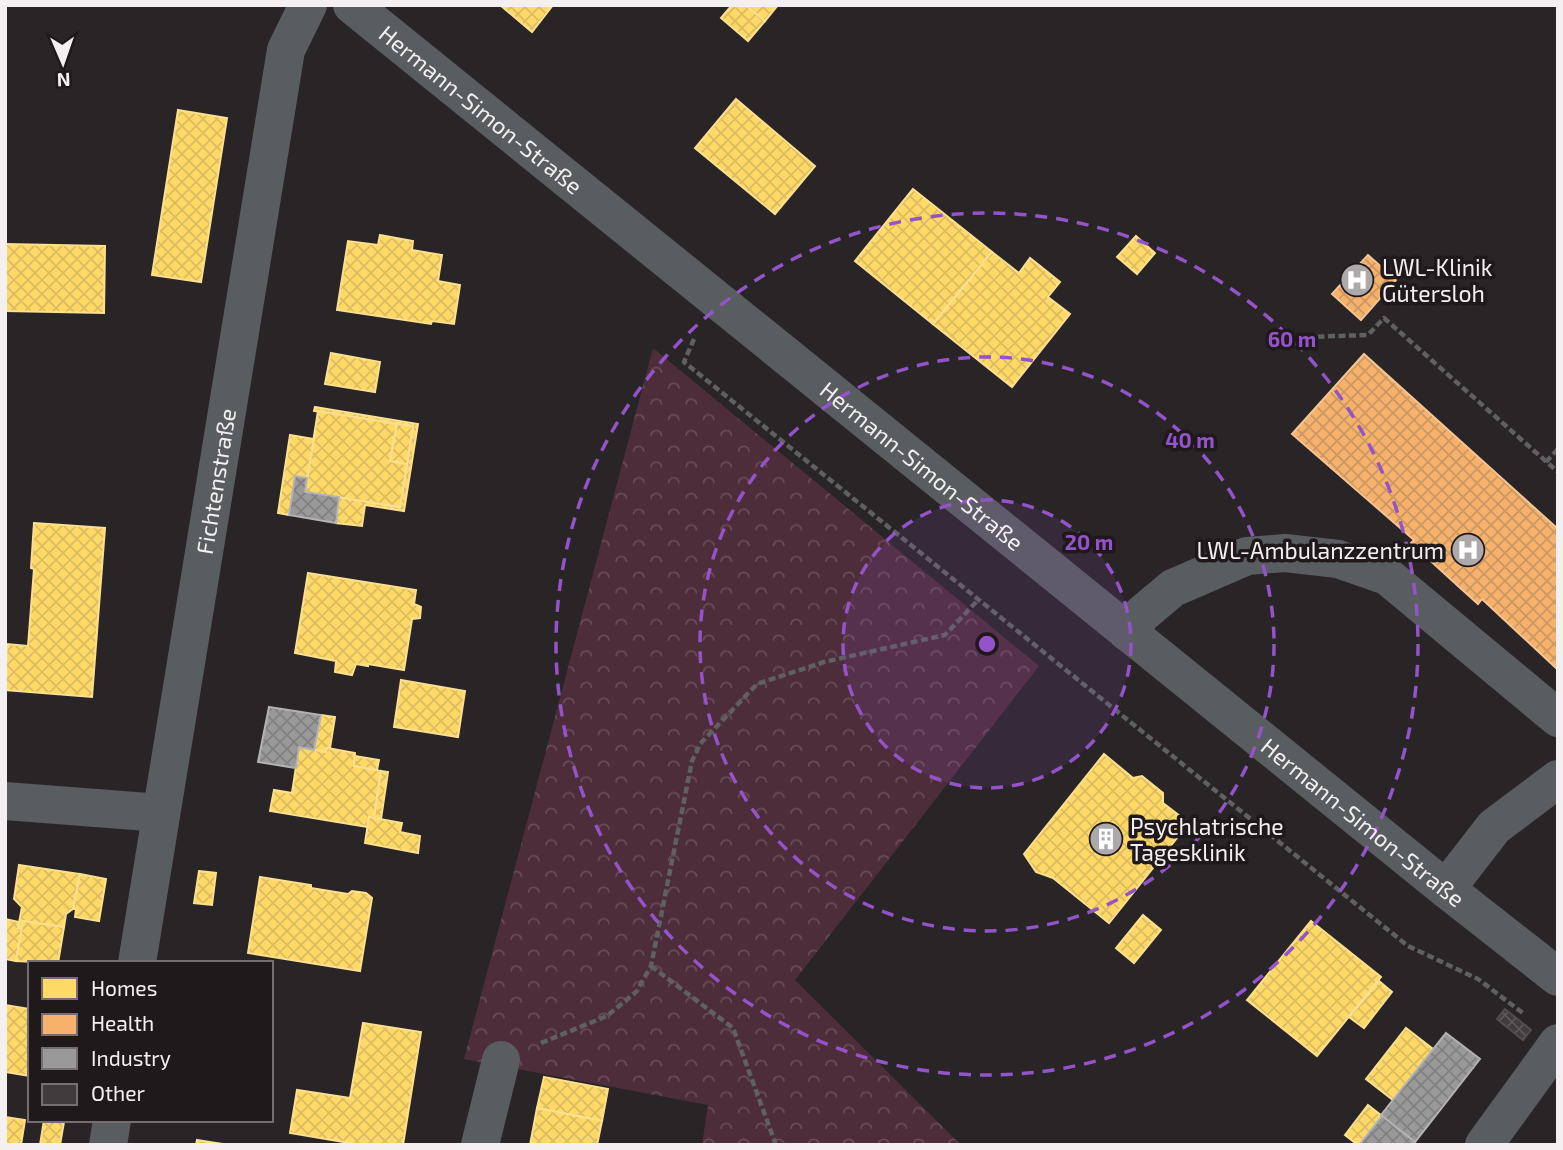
<svg xmlns="http://www.w3.org/2000/svg" width="1563" height="1150" viewBox="0 0 1563 1150" font-family="'Exo 2',sans-serif">
<style>
.forest{fill:url(#forest-crowns)}
.homes{fill:url(#homes-cross-hatch);stroke:#fce090;stroke-width:2}
.health{fill:url(#health-cross-hatch);stroke:#f5c493;stroke-width:2}
.industry{fill:url(#industry-cross-hatch);stroke:#b4b3b3;stroke-width:2}
.building{fill:url(#building-cross-hatch);stroke:#514d4f;stroke-width:2}
.lines{fill:none;stroke-linecap:round;stroke-linejoin:round}
.path{stroke:#5f6062;stroke-width:4.5;stroke-dasharray:7 3.5;stroke-linecap:butt}
.minor{stroke:#595d5f;stroke-width:38}
.ring{fill:none;stroke:#9353c9;stroke-width:3.5;stroke-dasharray:12 9}
.labels{text-anchor:middle;dominant-baseline:central;stroke-width:7;stroke-linejoin:round;paint-order:stroke}
.street-label{font-size:23px;fill:#f4eff1;stroke:#20191c}
.poi-label{font-size:23px;fill:#f4eff1;stroke:#20191c;text-anchor:start}
.centre{fill:#9353c9;stroke:#20191c;stroke-width:3.5}
.ring-label{font-size:21px;text-anchor:middle;font-weight:bold;fill:#9353c9;stroke:#20191c;stroke-width:7;stroke-linejoin:round;paint-order:stroke}
</style>
<defs>
<pattern id="forest-crowns" width="20" height="18" patternUnits="userSpaceOnUse" patternTransform="scale(1.75)"><rect width="20" height="18" fill="#4e2d3b"/><path d="M2 6a3 3 0 1 1 6 0M12 15a3 3 0 1 1 6 0" fill="none" stroke="#684c58"/></pattern>
<pattern id="homes-cross-hatch" width="8" height="8" patternUnits="userSpaceOnUse" patternTransform="scale(1.75)"><rect width="8" height="8" fill="#ffd966"/><path d="M0 0l8 8M0 8l8-8" fill="none" stroke="#dbbc60"/></pattern>
<pattern id="health-cross-hatch" width="8" height="8" patternUnits="userSpaceOnUse" patternTransform="scale(1.75)"><rect width="8" height="8" fill="#f6b26b"/><path d="M0 0l8 8M0 8l8-8" fill="none" stroke="#cb9862"/></pattern>
<pattern id="industry-cross-hatch" width="8" height="8" patternUnits="userSpaceOnUse" patternTransform="scale(1.75)"><rect width="8" height="8" fill="#999"/><path d="M0 0l8 8M0 8l8-8" fill="none" stroke="#818181"/></pattern>
<pattern id="building-cross-hatch" width="8" height="8" patternUnits="userSpaceOnUse" patternTransform="scale(1.75)"><rect width="8" height="8" fill="#403b3c"/><path d="M0 0l8 8M0 8l8-8" fill="none" stroke="#5c5859"/></pattern>
</defs>
<rect width="100%" height="100%" fill="#292426"/>
<path class="forest" d="M653,348L1039,666L795,980L961,1145H702L708,1105L464,1059Z"/>
<g class="homes">
<path d="M500,5H553L532,32Z"/>
<path d="M732,5H746L765,21L748,41L721,18Z"/>
<path d="M750,5H778L765,21L748,7Z"/>
<path d="M736,99L815,166L775,214L695,148Z"/>
<path d="M178,110L227,118L201,282L152,275Z"/>
<path d="M913,189L992,252L933,324L855,261Z"/>
<path d="M380,235L413,241L412,250L442,255L438,281L460,285L454,324L432,321L431,324L337,310L348,241L378,245Z"/>
<path d="M1136,236L1155,253L1137,274L1117,257Z"/>
<path d="M5,244L105,246L104,313L5,311Z"/>
<path d="M992,252L1019,273L1030,258L1060,282L1048,297L1070,314L1012,387L933,324Z"/>
<path d="M331,353L380,362L375,392L325,384Z"/>
<path d="M315,407L418,424L404,511L365,505L362,526L336,523L339,497L400,507L413,426L314,411Z"/>
<path d="M318,411L397,424L390,461L407,464L400,507L305,492Z"/>
<path d="M397,424L413,426L407,464L390,461Z"/>
<path d="M290,435L314,439L307,478L295,476L289,515L278,513Z"/>
<path d="M34,523L105,528L92,697L5,690L7,644L28,646L34,569L31,568Z"/>
<path d="M308,573L416,590L414,604L421,607L420,618L412,619L404,670L368,664V666L356,664L352,675L335,672L336,661L295,653Z"/>
<path d="M401,680L465,691L458,737L394,727Z"/>
<path d="M321,715L335,717L330,748H327L326,752L314,750Z"/>
<path d="M299,747L326,752L327,748L355,753L354,766L381,771L374,819L369,817L368,827L270,811L274,790L292,793Z"/>
<path d="M1104,754L1133,778L1142,776L1163,793V803L1189,823L1109,923L1053,878L1036,872L1024,854Z"/>
<path d="M355,756L379,760L377,770L354,766Z"/>
<path d="M381,771L388,772L381,819H374Z"/>
<path d="M369,817L402,823L400,832L420,836L418,853L365,843Z"/>
<path d="M19,865L80,874L73,909L66,914L64,927L23,921L22,929L18,928L22,907L14,899Z"/>
<path d="M199,871L216,873L212,905L194,903Z"/>
<path d="M80,874L106,879L99,921L75,917L76,909H73Z"/>
<path d="M260,877L311,885V888L348,894L352,891L366,893L372,898L360,971L248,953Z"/>
<path d="M1143,915L1161,930L1134,963L1116,948Z"/>
<path d="M5,919L19,922L18,928L22,929L16,961L5,959Z"/>
<path d="M23,921L64,927L58,963L16,961Z"/>
<path d="M1311,921L1381,977L1317,1056L1247,1000Z"/>
<path d="M1379,981L1392,992L1364,1028L1349,1017Z"/>
<path d="M5,1005L30,1009V1076L5,1072Z"/>
<path d="M363,1023L421,1032L403,1145H361L290,1133L297,1090L350,1098Z"/>
<path d="M1406,1028L1433,1049L1393,1100L1366,1079Z"/>
<path d="M544,1077L608,1089L602,1121L537,1108Z"/>
<path d="M1368,1105L1382,1116L1358,1145L1345,1135Z"/>
<path d="M537,1108L602,1121L597,1145H530Z"/>
<path d="M5,1117L25,1120L21,1145H5Z"/>
<path d="M44,1120L64,1122L60,1145H40Z"/>
<path d="M197,1140L229,1145H196Z"/>
</g>
<g class="health">
<path d="M1368,255L1396,280L1361,320L1332,294Z"/>
<path d="M1364,354L1558,529V670L1482,599L1478,604L1458,586L1411,543L1414,540L1292,434Z"/>
</g>
<g class="industry">
<path d="M295,476L307,478L305,492L339,497L336,523L289,515Z"/>
<path d="M269,707L321,715L314,750L299,747L296,768L258,762Z"/>
<path d="M1446,1033L1480,1059L1415,1142L1381,1115Z"/>
<path d="M1382,1116L1415,1142L1413,1145H1359Z"/>
</g>
<path class="building" d="M1505,1009L1531,1030L1523,1040L1497,1019Z"/>
<g class="lines">
<g class="path">
<path d="M1307,337L1368,335L1384,318L1558,472"/>
<path d="M694,339L684,362L1408,946L1478,979L1524,1014"/>
<path d="M1546,462L1558,449"/>
<path d="M651,966L733,1028L776,1145"/>
<path d="M541,1043L607,1016L637,991L651,966L692,761L700,744L757,684L824,662L945,635L978,600"/>
</g>
<g class="minor">
<path id="s1" d="M352,5L1446,889L1558,977"/>
<path d="M1127,632L1142,614L1173,588L1247,556L1285,553L1338,559L1387,576L1558,718"/>
<path d="M5,801L161,813"/>
<path d="M1446,889L1494,827L1558,779"/>
<path id="s2" d="M137,963L286,50L308,5"/>
<path d="M108,1145L112,1120"/>
<path d="M480,1145L501,1060"/>
<path d="M1484,1145L1558,1043"/>
</g>
</g>
<circle cx="987" cy="644" r="144" fill="#9353c9" fill-opacity=".12"/>
<g class="ring">
<circle cx="987" cy="644" r="144"/>
<circle cx="987" cy="644" r="287"/>
<circle cx="987" cy="644" r="431"/>
</g>
<defs>
<symbol id="hospital-disc" viewBox="-11 -11 22 22"><circle r="9.5" fill="#ada8aa" stroke="#20191c"/><path d="M-5-5h3v3.5h4V-5h3V5h-3V1.5h-4V5h-3Z" fill="#fff"/></symbol>
<symbol id="building-disc" viewBox="-11 -11 22 22"><circle r="9.5" fill="#ada8aa" stroke="#20191c"/><path d="M-4-6H4V6H1V3H-1V6H-4ZM-2.5-4.3h1.7v1.8h-1.7ZM.8-4.3h1.7v1.8H.8ZM-2.5-1h1.7V.8h-1.7ZM.8-1h1.7V.8H.8Z" fill="#fff"/></symbol>
</defs>
<g fill-rule="evenodd">
<use href="#hospital-disc" x="1338" y="261" width="38" height="38"/>
<use href="#hospital-disc" x="1449" y="531" width="38" height="38"/>
<use href="#building-disc" x="1087" y="820" width="38" height="38"/>
</g>
<g class="labels">
<g class="street-label">
<text stroke="none"><textPath href="#s1" startOffset="166">Hermann-Simon-Straße</textPath></text>
<text stroke="none"><textPath href="#s1" startOffset="733">Hermann-Simon-Straße</textPath></text>
<text stroke="none"><textPath href="#s2" startOffset="488">Fichtenstraße</textPath></text>
<text stroke="none"><textPath href="#s1" startOffset="1300">Hermann-Simon-Straße</textPath></text>
</g>
<g class="poi-label">
<text x="1382" y="267">LWL-Klinik<tspan x="1382" dy="26">Gütersloh</tspan></text>
<text x="1444" y="550" text-anchor="end">LWL-Ambulanzzentrum</text>
<text x="1130" y="826">Psychlatrische<tspan x="1130" dy="26">Tagesklinik</tspan></text>
</g>
</g>
<circle cx="987" cy="644" r="10" class="centre"/>
<g class="ring-label">
<text x="1292" y="347">60 m</text>
<text x="1190" y="448">40 m</text>
<text x="1089" y="550">20 m</text>
</g>
<rect width="1563" height="1150" fill="none" stroke="#f4eff1" stroke-width="14"/>
<rect x="28" y="961" width="245" height="161" fill="#20191c" stroke="#756f71" stroke-width="2"/>
<rect x="42" y="978" width="35" height="21" fill="#ffd966" stroke="#756f71" stroke-width="2"/>
<text x="91" y="996" font-size="21" fill="#f4eff1">Homes</text>
<rect x="42" y="1014" width="35" height="21" fill="#f6b26b" stroke="#756f71" stroke-width="2"/>
<text x="91" y="1031" font-size="21" fill="#f4eff1">Health</text>
<rect x="42" y="1048" width="35" height="21" fill="#999999" stroke="#756f71" stroke-width="2"/>
<text x="91" y="1066" font-size="21" fill="#f4eff1">Industry</text>
<rect x="42" y="1084" width="35" height="21" fill="#403b3c" stroke="#756f71" stroke-width="2"/>
<text x="91" y="1101" font-size="21" fill="#f4eff1">Other</text>
<g transform="translate(63 63) rotate(178)" stroke="#20191c" stroke-width="5" paint-order="stroke">
<path d="M0-5L12 26L0 18L-12 26Z" fill="#f4eff1"/>
<text y="-10" font-size="19" font-weight="bold" text-anchor="middle" fill="#f4eff1">N</text>
</g>
</svg>
